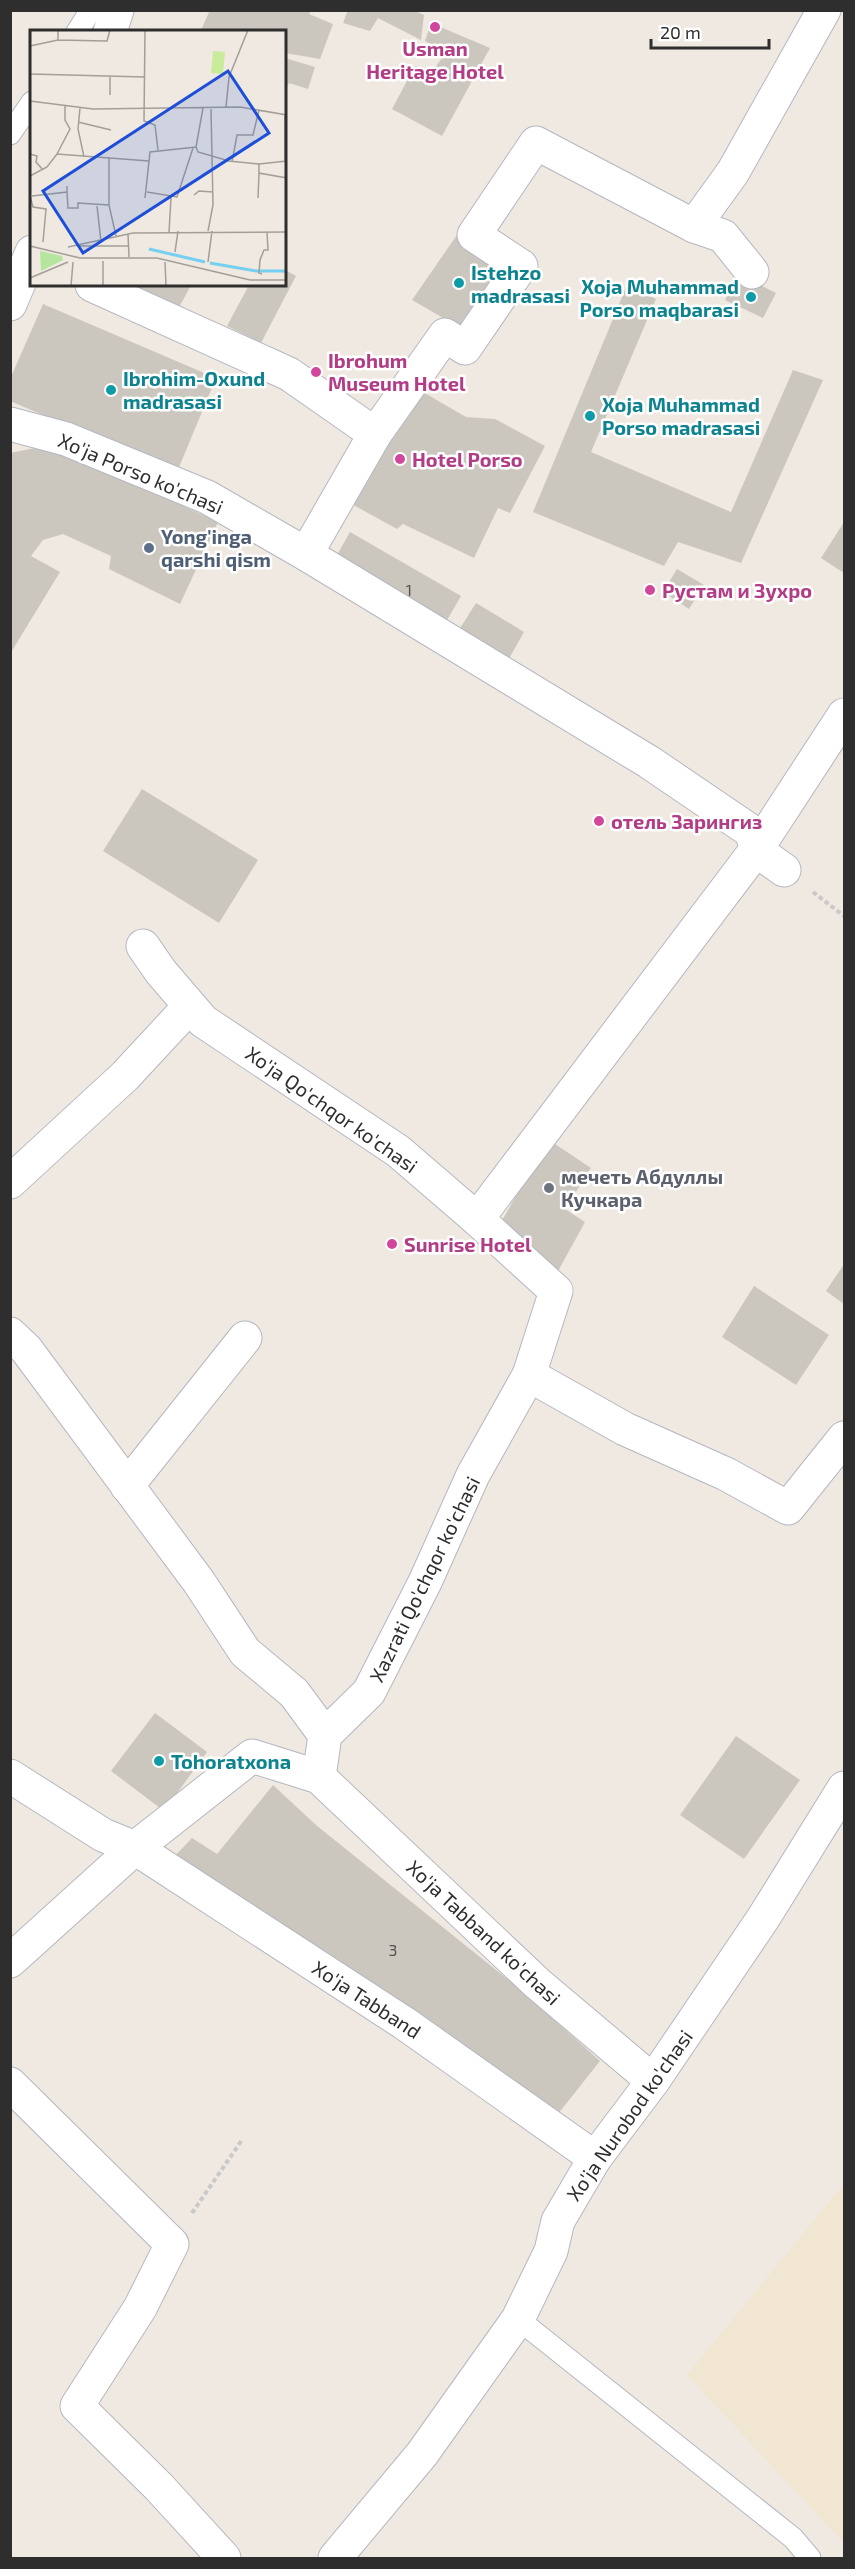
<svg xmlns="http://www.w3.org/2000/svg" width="855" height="2569" viewBox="0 0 855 2569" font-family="'Exo 2',sans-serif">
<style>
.education{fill:#f0e6d1}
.building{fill:#cbc7bf}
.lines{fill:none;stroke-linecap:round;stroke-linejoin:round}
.lane-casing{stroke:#b4b7c1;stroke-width:23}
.street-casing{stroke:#b4b7c1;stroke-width:35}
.path{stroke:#c9c9c9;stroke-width:4;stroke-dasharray:4.5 3;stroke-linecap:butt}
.lane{stroke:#fff;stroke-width:21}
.street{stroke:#fff;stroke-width:33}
.hotel-dot{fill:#d1479c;stroke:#fff;stroke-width:2}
.culture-dot{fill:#0f9aa8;stroke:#fff;stroke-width:2}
.service-dot{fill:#5c6f8a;stroke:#fff;stroke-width:2}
.worship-dot{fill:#6b7280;stroke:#fff;stroke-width:2}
.labels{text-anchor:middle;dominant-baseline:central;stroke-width:5;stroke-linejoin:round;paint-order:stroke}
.number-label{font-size:16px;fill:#555452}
.hotel-label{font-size:20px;font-weight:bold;fill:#b23c85;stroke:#fff;text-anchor:start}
.culture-label{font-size:20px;font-weight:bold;fill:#0d838f;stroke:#fff;text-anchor:start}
.street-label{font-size:20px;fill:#2e2e2e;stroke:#fff}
.service-label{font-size:20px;font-weight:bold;fill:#4e5e75;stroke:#fff;text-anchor:start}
.worship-label{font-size:20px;font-weight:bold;fill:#5b616d;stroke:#fff;text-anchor:start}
.inset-river{fill:none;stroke:#75cff0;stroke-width:3}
.inset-road{fill:none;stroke:#a29e99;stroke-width:1.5}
.view{fill:#1d4ed8;fill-opacity:0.15;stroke:#1d4ed8;stroke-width:3}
.inset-edge{fill:none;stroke:#2e2e2e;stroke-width:3}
</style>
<rect width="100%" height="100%" fill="#efe9e1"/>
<path class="education" d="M844,2184V2543L687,2375Z"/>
<g class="building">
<path d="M210,10H312L309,14L333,24L320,59L285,53V32H205L201,30Z"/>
<path d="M348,10H413L424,15L421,40L378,18L370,31L343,23Z"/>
<path d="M431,23L490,48L442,136L392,109L415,66L434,69L445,54L425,41Z"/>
<path d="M285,58L315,67L308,89L289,83L285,91Z"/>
<path d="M459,232L505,266L464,330L412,300Z"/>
<path d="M285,270L296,276L261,343L227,326L249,285H285Z"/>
<path d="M738,274L776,293L763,318L725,300Z"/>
<path d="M114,285H191L174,317Z"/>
<path d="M627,285L656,299L591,452L731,512L793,370L823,380L741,563L678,542L664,566L533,512Z"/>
<path d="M43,304L216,378L177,472L10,401V379Z"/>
<path d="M416,388L466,417L495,419L545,446L510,513L498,508L474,558L403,524L397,529L348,502Z"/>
<path d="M35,448L62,450L218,522L180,604L109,569L111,556L63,534L43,540L31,556L60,572L10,654V453Z"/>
<path d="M844,522V573L821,558Z"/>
<path d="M350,532L461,596L443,627L332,564Z"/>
<path d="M677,569L704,585L689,609L663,592Z"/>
<path d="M476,603L524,632L507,662L457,633Z"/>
<path d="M142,789L258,860L219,923L103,851Z"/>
<path d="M549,1140L591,1168L565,1209L585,1222L557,1273L501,1222Z"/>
<path d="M844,1264V1304L826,1291Z"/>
<path d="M754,1286L829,1335L796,1385L722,1337Z"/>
<path d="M155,1713L207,1752L164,1811L111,1771Z"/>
<path d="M736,1736L800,1780L744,1859L680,1815Z"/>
<path d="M273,1785L316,1825L521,1990L600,2061L554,2119L172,1859L192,1838L217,1854Z"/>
</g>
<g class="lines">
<defs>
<g id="lane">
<path d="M77,32L91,10"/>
<path d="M10,134L32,102"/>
<path d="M518,2319L793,2538L810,2558"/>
</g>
<g id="street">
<path d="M110,32L117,10"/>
<path d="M752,272L723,236L694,226L733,172L824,10"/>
<path d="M92,285L289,374L375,434"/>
<path d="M10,304L32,252"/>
<path d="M10,424L66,439L207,497L306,554L375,434L445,335L465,348L521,266L474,235L536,143L694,226"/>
<path d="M306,554L649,762L752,832L756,850L784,870"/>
<path d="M143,946L161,972L203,1021L398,1151L477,1219L556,1291L529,1375L473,1475L425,1582L369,1692L325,1735L319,1777"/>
<path d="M10,1182L125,1076L189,1007"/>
<path d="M477,1219L756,850L844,715"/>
<path d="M10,1334L26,1349L199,1582L245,1652L294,1693L325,1735"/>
<path d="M529,1375L625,1429L726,1474L788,1508L844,1438"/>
<path d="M127,1486L245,1338"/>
<path d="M10,1776L103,1835L135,1848L404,2023L595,2158"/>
<path d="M10,1961L135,1848L252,1756L319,1777L537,1983L653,2081"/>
<path d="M10,2084L172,2244L140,2308L77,2406L159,2487L224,2558"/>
<path d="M335,2558L422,2454L518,2319L551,2251L558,2221L595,2158L653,2081L764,1917L844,1788"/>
</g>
</defs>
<use href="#lane" class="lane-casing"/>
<use href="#street" class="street-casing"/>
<g class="path">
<path d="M813,892L844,916"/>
<path d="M192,2213L242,2140"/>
</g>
<use href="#lane" class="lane"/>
<use href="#street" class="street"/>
</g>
<g class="hotel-dot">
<circle cx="435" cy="27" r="6"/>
<circle cx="316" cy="372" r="6"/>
<circle cx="400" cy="459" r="6"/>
<circle cx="650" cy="590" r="6"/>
<circle cx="599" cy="821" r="6"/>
<circle cx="392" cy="1244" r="6"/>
</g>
<g class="culture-dot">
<circle cx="459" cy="283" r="6"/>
<circle cx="751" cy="297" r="6"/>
<circle cx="111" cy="390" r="6"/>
<circle cx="590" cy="416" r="6"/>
<circle cx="159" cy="1761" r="6"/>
</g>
<circle class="service-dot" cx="149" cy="548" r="6"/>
<circle class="worship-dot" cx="549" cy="1188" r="6"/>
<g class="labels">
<g class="number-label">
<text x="409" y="589">1</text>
<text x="393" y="1949">3</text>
</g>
<g class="hotel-label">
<text x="435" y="48" text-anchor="middle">Usman<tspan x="435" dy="23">Heritage Hotel</tspan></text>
<text x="328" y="360">Ibrohum<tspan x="328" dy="23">Museum Hotel</tspan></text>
<text x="412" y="459">Hotel Porso</text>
<text x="662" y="590">Рустам и Зухро</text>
<text x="611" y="821">отель Зарингиз</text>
<text x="404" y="1244">Sunrise Hotel</text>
</g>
<g class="culture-label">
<text x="471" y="272">Istehzo<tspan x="471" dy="23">madrasasi</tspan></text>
<text x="739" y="286" text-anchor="end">Xoja Muhammad<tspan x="739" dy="23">Porso maqbarasi</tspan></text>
<text x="123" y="378">Ibrohim-Oxund<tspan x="123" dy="23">madrasasi</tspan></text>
<text x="602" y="404">Xoja Muhammad<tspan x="602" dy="23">Porso madrasasi</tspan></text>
<text x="171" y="1761">Tohoratxona</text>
</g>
<g class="street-label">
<text transform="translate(141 473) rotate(23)">Xo'ja Porso ko'chasi</text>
<text transform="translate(332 1109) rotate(35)">Xo'ja Qo'chqor ko'chasi</text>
<text transform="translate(424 1579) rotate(-64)">Xazrati Qo'chqor ko'chasi</text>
<text transform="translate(484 1932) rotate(43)">Xo'ja Tabband ko'chasi</text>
<text transform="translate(367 1999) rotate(33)">Xo'ja Tabband</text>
<text transform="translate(629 2115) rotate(-55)">Xo'ja Nurobod ko'chasi</text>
</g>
<g class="service-label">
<text x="161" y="536">Yong'inga<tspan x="161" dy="23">qarshi qism</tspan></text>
</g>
<g class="worship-label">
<text x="561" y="1176">мечеть Абдуллы<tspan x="561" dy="23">Кучкара</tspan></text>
</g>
</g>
<g transform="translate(30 30)">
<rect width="256" height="256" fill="#efe9e1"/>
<path d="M10,221L32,226L33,230L11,241Z" fill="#b6e59e"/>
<path d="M183,21L195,22L193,44L181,43Z" fill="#c9ec9a"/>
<path class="inset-river" d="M119,219L175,232M180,233L226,241H257"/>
<path class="inset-road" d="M28,0V10L77,11L80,0M115,0L114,91L125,95L128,120M0,16L28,10M0,44L115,47M80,46V65M0,71L63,79L210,77L257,85M196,77L199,47L218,0M50,78L48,99L54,127M255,85V130M48,92L81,100M166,117L168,122L199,131L229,134V143L257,148M166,117L173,78M0,124L7,126L6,132L13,140M27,124L40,99L35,90V76M202,132L207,105H223L229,80M229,134L257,131M0,146L17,137L27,124L119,131M37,162L38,178H48V173L79,175L86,206M117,162L147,167L163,118M164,165L169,161L183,162M0,166L3,177L16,179L13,212M2,166L37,162V156M115,168L120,122L166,117M228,168L229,143M79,175V127M67,176L71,212M178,201L183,175L181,79M139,202L141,168M98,204L99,227M0,216L50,228H127L220,250H257M48,216H99M38,217L103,203L257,202M145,222L148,201M135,232L136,256M178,232L182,201M232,244L229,243L230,230L234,220H238L237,202M0,248L38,232M41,256L43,232M73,256V231"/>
<path class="view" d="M198,41L239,103L53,223L13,161Z"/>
<rect width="256" height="256" class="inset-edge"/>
</g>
<rect width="855" height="2569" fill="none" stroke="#2e2e2e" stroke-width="24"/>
<path d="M651 39v9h118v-9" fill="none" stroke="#2e2e2e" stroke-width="3"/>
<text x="660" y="39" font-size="18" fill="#2e2e2e" stroke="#ffffff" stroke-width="4.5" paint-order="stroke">20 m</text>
</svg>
